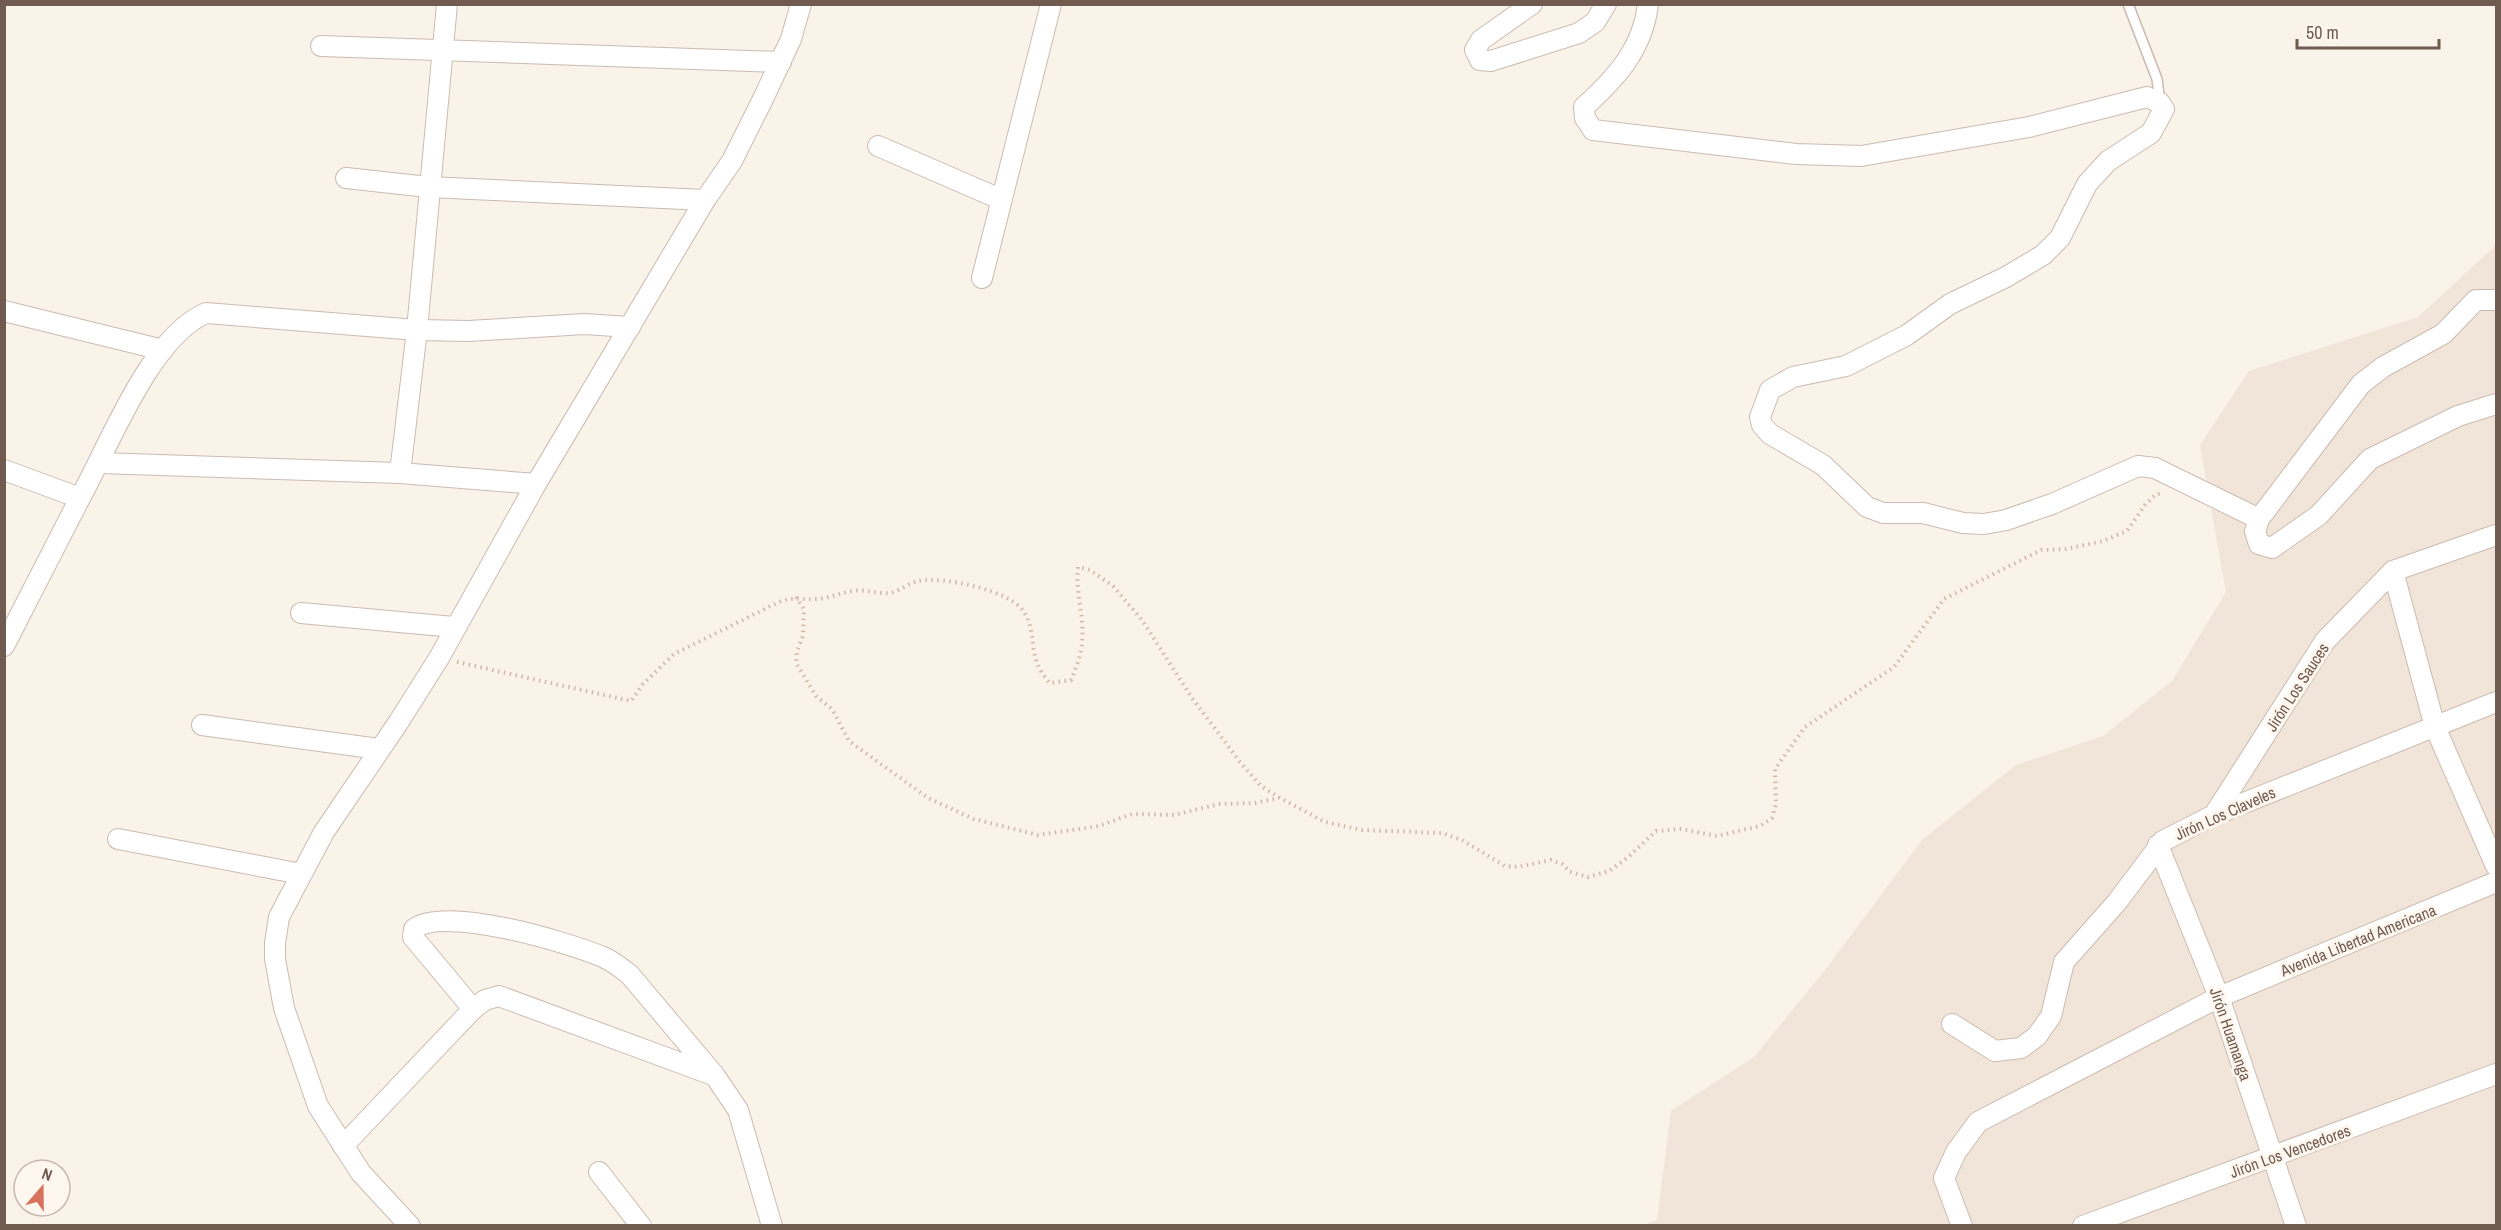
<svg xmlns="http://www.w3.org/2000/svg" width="2501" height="1230" viewBox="0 0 2501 1230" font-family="'Archivo Narrow',sans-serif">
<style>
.residential{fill:#f1e4d8}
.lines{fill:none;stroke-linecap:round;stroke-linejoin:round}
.lane-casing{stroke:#cbbbb0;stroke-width:12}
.street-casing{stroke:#cbbbb0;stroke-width:22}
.path{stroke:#d1b6a6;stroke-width:4;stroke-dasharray:1.5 4.5;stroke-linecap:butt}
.lane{stroke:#fff;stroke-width:9}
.street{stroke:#fff;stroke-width:20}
.labels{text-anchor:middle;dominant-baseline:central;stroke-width:6;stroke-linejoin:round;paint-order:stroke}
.street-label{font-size:16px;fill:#715a4f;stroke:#fdf7ef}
</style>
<rect width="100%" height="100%" fill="#faf3e9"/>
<path class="residential" d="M2496,245V1225L1641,1226L1657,1220L1671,1111L1754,1057L1826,969L1922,840L2016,765L2103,736L2172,681L2226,592L2200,445L2249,371L2418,317Z"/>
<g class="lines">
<defs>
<path id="lane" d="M2128,4L2157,79L2160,103"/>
<g id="street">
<path d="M1532,4L1481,40L1475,50L1480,60L1491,61L1579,33L1595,22L1606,4"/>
<path d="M1648,4C1643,49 1616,78 1584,107L1585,118L1593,130L1796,154L1861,156L2029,127L2147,97L2160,103L2164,109L2151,133L2108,161L2087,184L2060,238L2043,255L2006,277L1950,304L1907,335L1846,366L1793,377L1770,390L1760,417L1762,425L1770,434L1823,465L1867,507L1883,513H1923L1963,523L1984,524L2006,520L2052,504L2138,466L2155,468L2259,519"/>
<path d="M321,46L781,62"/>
<path d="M878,146L1000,199"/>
<path d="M346,178L428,187L705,200"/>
<path d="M982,278L1051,4"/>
<path d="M2496,300H2476L2443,334L2383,367L2361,384L2259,519L2255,531L2259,544L2272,548L2319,515L2370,459L2458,416L2496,404"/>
<path d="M4,311L163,350"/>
<path d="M100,463L400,473L536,484"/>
<path d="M4,470L80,498C110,444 150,337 206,313L417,330L469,331L584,324L630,327"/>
<path d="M400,473L417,330L447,4"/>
<path d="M2393,571L2435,727L2496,866"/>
<path d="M301,613L454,627"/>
<path d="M4,646L80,498"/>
<path d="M202,725L379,749"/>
<path d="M2214,815L2325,641L2393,571L2496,535"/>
<path d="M118,839L301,874"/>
<path d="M2158,845L2219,997L2296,1226"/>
<path d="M473,1009L413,937L414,929C444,905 567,942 603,957C613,961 621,968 630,975L715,1076L738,1110L772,1226"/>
<path d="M1952,1024L1995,1051L2021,1048L2037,1036L2051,1016L2064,962L2117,902L2163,841L2214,815L2496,702"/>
<path d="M343,1146L473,1009L485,1000L499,996L713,1075"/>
<path d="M599,1172L641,1226"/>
<path d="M410,1226L361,1173L318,1106L284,1008L275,959V943L279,917L324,832L398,723L439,658L536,484L705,200L732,161L762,101L791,39L801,4"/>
<path d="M1962,1226L1944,1178L1956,1152L1978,1122L2219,997L2496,882"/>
<path d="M2083,1226L2496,1074"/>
</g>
</defs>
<use href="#lane" class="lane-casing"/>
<use href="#street" class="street-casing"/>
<g class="path">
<path d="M796,597L804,609L803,636L797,651L796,663L816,696L832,709L849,741L928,798L974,819L1038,835L1099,826L1132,814L1174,815L1219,804L1255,803L1279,798"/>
<path d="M457,662L631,701L643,684L674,654L781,601C794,597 804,600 817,599C830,598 840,593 852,591C864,589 877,594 889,593C899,592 908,583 918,581C942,576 1011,590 1024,612C1039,636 1025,656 1050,683L1071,680C1076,668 1081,656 1082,643C1085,617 1075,593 1078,567L1090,570L1113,586L1142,620L1192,698L1240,762L1261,786L1280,798L1325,822L1362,830L1442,833L1462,840L1505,866L1518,867L1551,860L1562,864L1570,872L1588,877L1609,871L1627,858L1656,831L1681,829L1717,836L1760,826L1772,818L1776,804L1775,769L1805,727L1894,667L1944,599L2041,550L2066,549L2103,541L2127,531L2145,505L2155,495L2162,493"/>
</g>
<use href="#lane" class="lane"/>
<use href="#street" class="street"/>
</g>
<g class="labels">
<g class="street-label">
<text transform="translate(2297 687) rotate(-57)">Jirón Los Sauces</text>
<text transform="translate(2225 813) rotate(-24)">Jirón Los Claveles</text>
<text transform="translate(2358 940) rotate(-22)">Avenida Libertad Americana</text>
<text transform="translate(2231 1034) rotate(71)">Jirón Huamanga</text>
<text transform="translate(2290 1151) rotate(-20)">Jirón Los Vencedores</text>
</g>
</g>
<rect width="2501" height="1230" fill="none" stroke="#715a4f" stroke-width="12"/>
<g transform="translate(42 1188) rotate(20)"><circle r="28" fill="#fdf7ef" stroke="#c5b8af" stroke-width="1.5"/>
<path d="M0-4.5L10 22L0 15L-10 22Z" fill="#d6735c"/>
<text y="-9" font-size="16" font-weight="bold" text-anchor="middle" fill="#715a4f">N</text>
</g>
<path d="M2297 39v9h142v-9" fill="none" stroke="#715a4f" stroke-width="3"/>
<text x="2306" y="39" font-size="18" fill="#715a4f" stroke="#fdf7ef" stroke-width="4.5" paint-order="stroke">50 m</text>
</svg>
